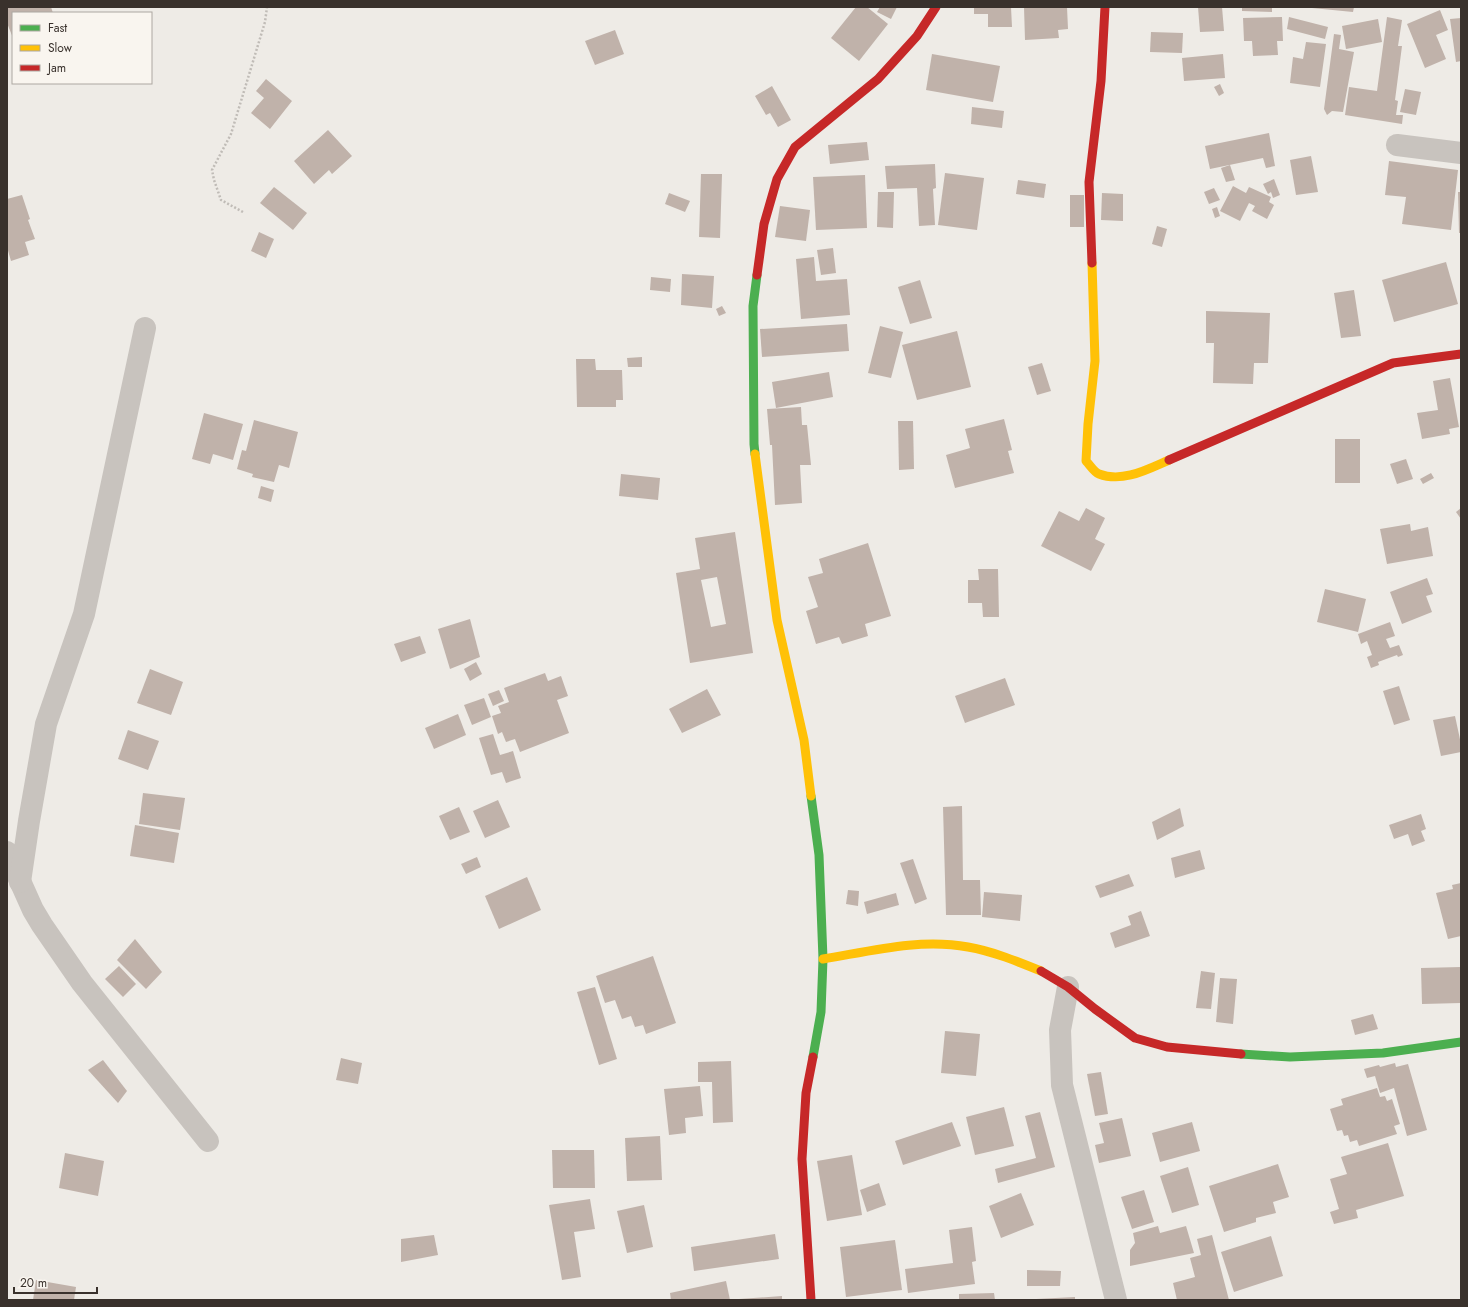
<svg xmlns="http://www.w3.org/2000/svg" width="1468" height="1307" viewBox="0 0 1468 1307" font-family="Jost,sans-serif">
<style>
.building{fill:#c0b2aa;fill-rule:evenodd}
.lines{fill:none;stroke-linecap:round;stroke-linejoin:round}
.path{stroke:#c0bcb7;stroke-width:2.5;stroke-dasharray:2 2;stroke-linecap:butt}
.street{stroke:#c8c3be;stroke-width:22}
.fast{stroke:#4caf50;stroke-width:9}
.slow{stroke:#ffc107;stroke-width:9}
.jam{stroke:#c62828;stroke-width:9}
</style>
<rect width="100%" height="100%" fill="#eeebe6"/>
<g class="building">
<path d="M7,7H51L53,13H13V38L7,23Z"/>
<path d="M856,7H867L888,24L859,61L831,38Z"/>
<path d="M880,7H897L891,19L877,12Z"/>
<path d="M974,7H1011L1012,27H988V14H974Z"/>
<path d="M1024,7H1067L1068,29L1058,30L1059,38L1025,40Z"/>
<path d="M1198,7H1222L1224,31L1200,32Z"/>
<path d="M1242,7H1272V12L1242,11Z"/>
<path d="M1312,7H1354L1353,12L1312,8Z"/>
<path d="M1440,10L1448,30L1436,35L1446,59L1425,68L1407,24Z"/>
<path d="M1282,17L1283,41H1277L1278,55L1253,56L1252,41H1244L1243,18Z"/>
<path d="M1289,17L1328,27L1325,39L1287,29Z"/>
<path d="M1387,17L1402,20L1398,46H1402L1395,100L1398,101L1396,115H1403L1402,124L1345,115L1349,87L1377,91Z"/>
<path d="M1461,18V61L1456,62L1450,19Z"/>
<path d="M1378,19L1382,42L1346,49L1342,26Z"/>
<path d="M615,30L624,54L595,65L585,41Z"/>
<path d="M1151,32L1183,33L1182,53L1150,52Z"/>
<path d="M1334,34L1341,35L1339,49L1354,52L1343,112L1332,111L1327,115L1324,109Z"/>
<path d="M1306,42L1326,44L1320,87L1290,83L1293,57L1303,59Z"/>
<path d="M932,54L1000,66L993,102L926,90Z"/>
<path d="M1223,54L1225,78L1184,81L1182,58Z"/>
<path d="M266,79L292,101L270,129L251,113L264,98L256,91Z"/>
<path d="M1220,84L1224,93L1219,96L1214,87Z"/>
<path d="M772,86L791,120L778,127L770,113L766,115L755,96Z"/>
<path d="M1405,89L1421,92L1416,115L1400,112Z"/>
<path d="M972,107L1004,111L1002,128L971,124Z"/>
<path d="M328,130L352,156L332,174L329,170L314,184L294,161Z"/>
<path d="M1269,133L1275,166L1266,168L1263,158L1210,169L1205,146Z"/>
<path d="M867,142L869,160L830,164L828,145Z"/>
<path d="M1311,156L1318,192L1296,195L1290,160Z"/>
<path d="M1389,161L1458,170L1451,230L1402,224L1406,197L1385,195Z"/>
<path d="M935,164L936,188L933,189L935,225L919,226L917,188L887,189L885,166Z"/>
<path d="M1230,165L1235,180L1226,182L1221,168Z"/>
<path d="M945,173L984,178L977,230L938,225Z"/>
<path d="M701,174H722L720,238L699,237Z"/>
<path d="M865,175L867,228L816,230L813,177Z"/>
<path d="M1274,179L1280,195L1273,198L1271,192L1268,194L1263,184Z"/>
<path d="M1018,180L1046,184L1044,198L1016,194Z"/>
<path d="M1233,186L1246,193L1249,187L1271,197L1269,202L1274,205L1267,219L1252,211L1255,206L1249,203L1240,221L1220,211Z"/>
<path d="M274,187L307,213L293,230L260,203Z"/>
<path d="M1214,188L1220,200L1209,204L1204,192Z"/>
<path d="M878,192H894L893,228L877,227Z"/>
<path d="M1458,192H1461V233H1459Z"/>
<path d="M669,193L690,201L685,212L665,204Z"/>
<path d="M1102,193L1123,194V221L1101,220Z"/>
<path d="M22,195L30,219L28,220L35,239L25,242L29,255L11,261L7,247V199Z"/>
<rect x="1070" y="195" width="14" height="32"/>
<path d="M780,206L810,210L806,241L775,237Z"/>
<path d="M1217,207L1220,216L1215,218L1212,209Z"/>
<path d="M1157,226L1167,229L1162,247L1152,244Z"/>
<path d="M259,232L274,239L266,258L251,251Z"/>
<path d="M833,248L836,273L821,275L817,250Z"/>
<path d="M814,257L816,281L847,279L850,315L801,319L796,259Z"/>
<path d="M1446,262L1458,304L1394,322L1382,280Z"/>
<path d="M682,274L714,276L712,308L681,305Z"/>
<path d="M651,277L671,279L670,292L650,290Z"/>
<path d="M920,280L932,318L910,324L898,287Z"/>
<path d="M1354,290L1361,336L1341,338L1334,293Z"/>
<path d="M722,306L726,313L719,316L716,309Z"/>
<path d="M1206,311L1270,313L1268,363H1254L1253,384L1213,383L1214,343H1206Z"/>
<path d="M847,324L849,351L762,357L760,329Z"/>
<path d="M880,326L903,332L891,378L868,373Z"/>
<path d="M957,331L971,387L917,400L902,345Z"/>
<path d="M642,357V367H628L627,358Z"/>
<path d="M576,359H595L596,370H622L623,400H616V407H577Z"/>
<path d="M1042,363L1051,391L1037,395L1028,367Z"/>
<path d="M829,372L833,397L776,408L772,382Z"/>
<path d="M1450,378L1459,427L1449,429L1450,434L1422,439L1417,413L1438,410L1433,381Z"/>
<path d="M801,407L802,425H807L811,465H800L802,503L775,505L772,445H770L767,409Z"/>
<path d="M204,413L243,424L233,460L213,454L210,464L192,459Z"/>
<path d="M1004,419L1012,450L1008,451L1014,473L955,488L946,455L970,448L965,429Z"/>
<path d="M254,420L298,432L289,468L279,465L274,482L252,477L253,474L237,469L242,450L246,451Z"/>
<path d="M898,421H913L914,469L899,470Z"/>
<rect x="1335" y="439" width="25" height="44"/>
<path d="M1406,459L1413,479L1397,484L1390,464Z"/>
<path d="M1431,473L1434,478L1423,484L1420,479Z"/>
<path d="M621,474L660,478L658,500L619,496Z"/>
<path d="M261,486L274,490L271,502L258,498Z"/>
<path d="M1086,508L1105,518L1095,539L1105,544L1091,571L1041,546L1059,511L1079,521Z"/>
<path d="M1461,508V519L1456,512Z"/>
<path d="M1410,524L1411,531L1428,527L1433,556L1387,564L1380,529Z"/>
<path d="M735,532L753,653L690,663L676,573L700,569L695,538ZM717,577L726,624L711,627L701,580Z"/>
<path d="M868,543L891,616L865,624L868,636L842,644L839,637L816,644L806,611L818,607L808,577L823,573L819,559Z"/>
<path d="M978,569H998L999,617H983L982,603H968V580H979Z"/>
<path d="M1427,578L1433,594L1426,596L1432,612L1402,624L1390,592Z"/>
<path d="M1325,589L1366,599L1358,632L1317,622Z"/>
<path d="M470,619L480,657L450,669L438,629Z"/>
<path d="M1390,622L1395,636L1386,639L1390,648L1399,645L1403,655L1398,657L1397,655L1378,662L1379,665L1371,668L1367,657L1372,655L1367,641L1361,644L1358,634Z"/>
<path d="M420,636L426,653L401,662L394,644Z"/>
<path d="M476,662L482,674L470,681L464,669Z"/>
<path d="M150,669L183,682L171,715L137,703Z"/>
<path d="M545,673L548,681L561,676L568,696L557,700L569,733L520,752L515,739L506,742L502,732L498,734L492,716L501,713L498,706L509,702L504,688Z"/>
<path d="M1005,678L1015,705L965,723L955,696Z"/>
<path d="M1399,686L1410,720L1394,725L1383,691Z"/>
<path d="M707,689L721,715L682,733L669,709Z"/>
<path d="M499,690L504,701L493,706L488,694Z"/>
<path d="M484,698L491,717L472,725L464,705Z"/>
<path d="M458,714L466,735L434,749L425,728Z"/>
<path d="M1455,716L1461,744V752L1441,756L1433,720Z"/>
<path d="M128,730L159,741L148,770L118,759Z"/>
<path d="M493,734L500,755L513,751L521,778L506,783L502,772L491,775L479,738Z"/>
<path d="M143,793L185,798L180,830L139,824Z"/>
<path d="M498,800L510,827L485,838L473,811Z"/>
<path d="M962,806L963,880H980L981,915H946L943,807Z"/>
<path d="M459,807L470,832L450,840L439,816Z"/>
<path d="M1180,808L1184,826L1157,840L1152,822Z"/>
<path d="M1421,814L1426,829L1421,831L1425,841L1412,846L1408,834L1394,839L1389,825Z"/>
<path d="M135,825L179,833L174,863L130,856Z"/>
<path d="M1200,850L1205,869L1175,878L1171,858Z"/>
<path d="M477,857L481,867L466,874L461,864Z"/>
<path d="M913,859L927,899L915,904L900,863Z"/>
<path d="M1129,874L1134,886L1100,898L1095,886Z"/>
<path d="M527,877L541,910L499,929L485,896Z"/>
<path d="M1461,883V936L1448,939L1436,893L1453,889L1452,885Z"/>
<path d="M848,890L859,891L858,906L846,904Z"/>
<path d="M984,892L1022,895L1020,921L982,917Z"/>
<path d="M896,893L899,905L867,914L864,902Z"/>
<path d="M1141,911L1150,936L1115,948L1110,933L1131,925L1128,916Z"/>
<path d="M135,939L162,972L146,989L117,960Z"/>
<path d="M653,956L676,1023L646,1034L643,1025L635,1027L631,1016L622,1019L615,1000L605,1003L596,976Z"/>
<path d="M119,966L136,984L123,997L105,979Z"/>
<path d="M1461,967V1003L1422,1004L1421,968Z"/>
<path d="M1201,971L1215,973L1211,1009L1196,1008Z"/>
<path d="M1220,978L1237,979L1233,1024L1216,1022Z"/>
<path d="M595,987L617,1059L599,1065L577,992Z"/>
<path d="M1373,1014L1378,1029L1355,1035L1351,1020Z"/>
<path d="M945,1031L980,1034L976,1076L941,1073Z"/>
<path d="M341,1058L362,1063L358,1084L336,1080Z"/>
<path d="M103,1060L127,1091L118,1103L88,1070Z"/>
<path d="M731,1061L733,1122L713,1123L712,1082H698V1062Z"/>
<path d="M1395,1063L1396,1067L1408,1064L1427,1130L1407,1136L1394,1088L1380,1093L1375,1076L1367,1078L1364,1069L1379,1065L1380,1067Z"/>
<path d="M1101,1072L1108,1114L1095,1116L1087,1074Z"/>
<path d="M700,1086L703,1116L685,1118L686,1133L669,1135L664,1089Z"/>
<path d="M1377,1088L1380,1097L1385,1096L1387,1101L1392,1099L1400,1124L1394,1126L1397,1134L1359,1146L1357,1140L1350,1142L1348,1135L1344,1136L1342,1130L1337,1131L1330,1109L1343,1105L1341,1099Z"/>
<path d="M1004,1107L1014,1146L975,1155L966,1117Z"/>
<path d="M1040,1112L1055,1167L998,1183L995,1169L1036,1158L1025,1116Z"/>
<path d="M1122,1118L1131,1156L1099,1163L1095,1145L1104,1143L1099,1123Z"/>
<path d="M952,1122L961,1146L903,1165L895,1141Z"/>
<path d="M1192,1122L1200,1151L1160,1162L1152,1133Z"/>
<path d="M660,1136L662,1180L627,1181L625,1138Z"/>
<path d="M1388,1143L1404,1196L1356,1210L1358,1218L1334,1224L1330,1212L1339,1209L1330,1179L1347,1174L1341,1157Z"/>
<path d="M552,1150H594L595,1188H553Z"/>
<path d="M65,1153L104,1161L98,1196L59,1188Z"/>
<path d="M852,1155L862,1215L827,1221L817,1161Z"/>
<path d="M1278,1164L1289,1197L1273,1202L1276,1213L1256,1218V1222L1224,1232L1209,1186Z"/>
<path d="M1188,1167L1199,1205L1172,1213L1160,1176Z"/>
<path d="M879,1183L886,1205L867,1212L860,1190Z"/>
<path d="M1144,1190L1154,1222L1132,1229L1121,1197Z"/>
<path d="M1021,1193L1034,1225L1001,1238L989,1206Z"/>
<path d="M590,1199L595,1229L574,1232L581,1277L562,1280L549,1205Z"/>
<path d="M644,1205L653,1247L627,1253L617,1211Z"/>
<path d="M1158,1226L1160,1233L1186,1226L1194,1253L1130,1266V1250L1135,1243L1133,1233Z"/>
<path d="M972,1227L976,1261L972,1262L975,1284L908,1293L905,1269L953,1263L949,1230Z"/>
<path d="M775,1234L779,1259L694,1271L691,1247Z"/>
<path d="M434,1235L438,1255L401,1262V1239Z"/>
<path d="M1212,1235L1229,1300H1177L1173,1283L1195,1277L1190,1258L1201,1255L1197,1239Z"/>
<path d="M1271,1236L1283,1276L1234,1292L1221,1252Z"/>
<path d="M895,1240L902,1290L846,1297L840,1247Z"/>
<path d="M1027,1270L1061,1271L1060,1286H1027Z"/>
<path d="M36,1280L76,1287L74,1300H33Z"/>
<path d="M726,1281L730,1300H671L670,1293Z"/>
<path d="M994,1293L995,1300H959V1294Z"/>
<path d="M782,1296V1300H739V1299Z"/>
<path d="M1075,1297V1300H1036V1299Z"/>
</g>
<g class="lines">
<path class="path" d="M243,212L221,200L214,180L212,170L231,134L265,22L267,7"/>
<g class="street">
<path d="M1397,145L1461,153"/>
<path d="M7,852L33,910L42,925L82,983L208,1141"/>
<path d="M20,882L29,821L46,724L84,614L145,328"/>
<path d="M1068,987L1060,1030L1062,1085L1116,1300"/>
</g>
<g class="fast">
<path d="M755,454L754,444L753,306L757,275"/>
<path d="M811,796L819,855L823,959L821,1012L813,1057"/>
<path d="M1241,1054L1290,1057L1383,1053L1461,1042"/>
</g>
<g class="slow">
<path d="M1092,263L1095,361L1088,424L1086,461C1090,465 1094,472 1099,474C1123,483 1148,469 1169,460"/>
<path d="M755,454L777,620L804,740L811,796"/>
<path d="M823,959C871,951 920,938 968,947C992,951 1019,962 1041,971"/>
</g>
<g class="jam">
<path d="M1092,263L1089,182L1101,81L1105,7"/>
<path d="M757,275L764,224L777,179L795,147L878,79L917,36L936,7"/>
<path d="M1169,460L1393,363L1461,354"/>
<path d="M1041,971L1068,987L1095,1009L1135,1038L1167,1047L1241,1054"/>
<path d="M811,1300L802,1159L806,1093L813,1057"/>
</g>
</g>
<rect width="1468" height="1307" fill="none" stroke="#39312c" stroke-width="16"/>
<rect x="12" y="12" width="140" height="72" fill="#f9f5ef" stroke="#aca7a1"/>
<rect x="20" y="25" width="20" height="6" fill="#4caf50" stroke="#aca7a1"/>
<text x="48" y="32" font-size="12" fill="#39312c">Fast</text>
<rect x="20" y="45" width="20" height="6" fill="#ffc107" stroke="#aca7a1"/>
<text x="48" y="52" font-size="12" fill="#39312c">Slow</text>
<rect x="20" y="65" width="20" height="6" fill="#c62828" stroke="#aca7a1"/>
<text x="48" y="72" font-size="12" fill="#39312c">Jam</text>
<path d="M14 1287v6h83v-6" fill="none" stroke="#39312c" stroke-width="2"/>
<text x="20" y="1287" font-size="12" fill="#39312c" stroke="#f9f5ef" stroke-width="3" paint-order="stroke">20 m</text>
</svg>
